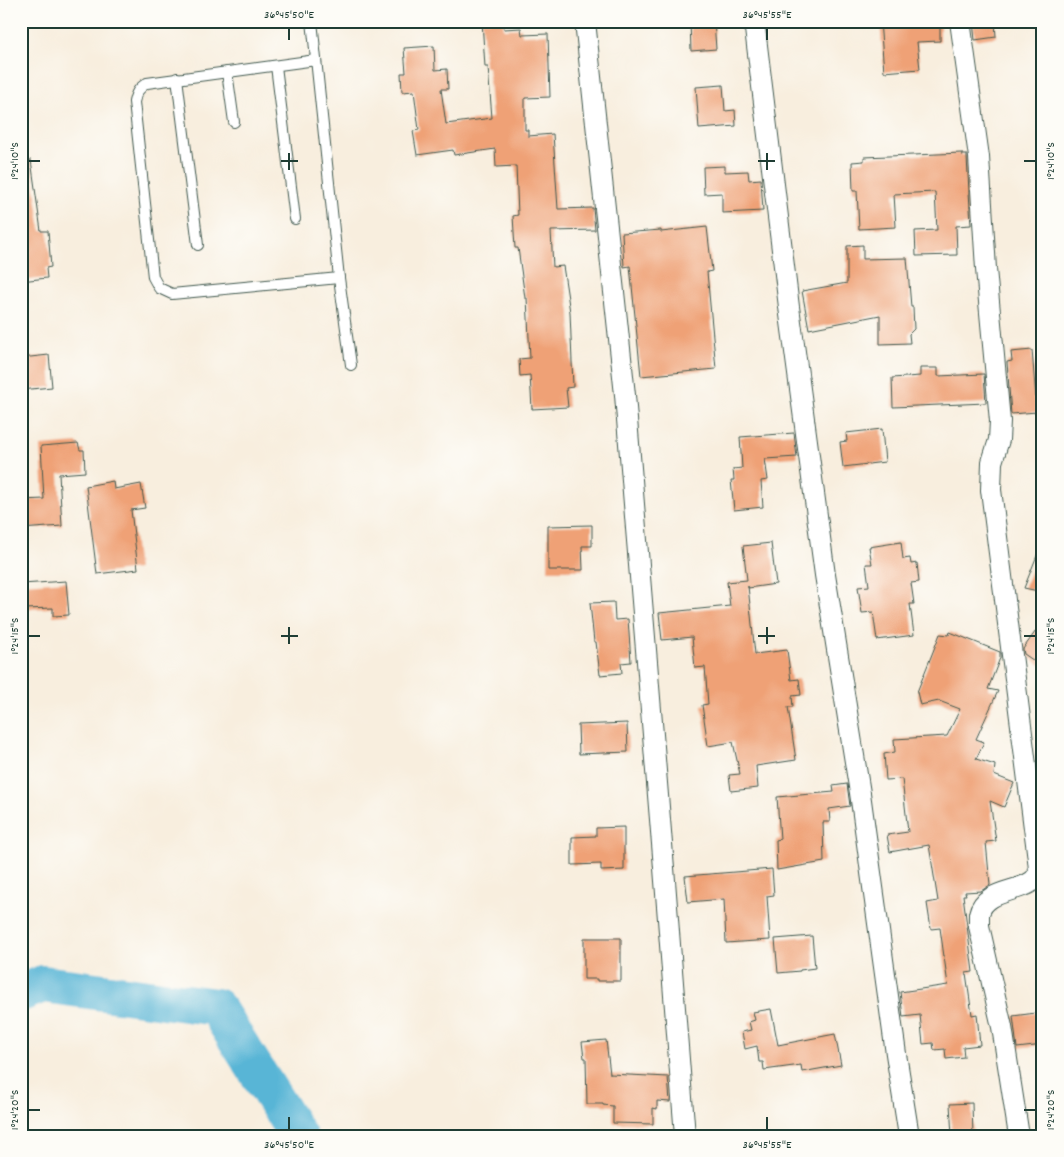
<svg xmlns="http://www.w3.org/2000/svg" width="1064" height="1157" viewBox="0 0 1064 1157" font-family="Dekko,sans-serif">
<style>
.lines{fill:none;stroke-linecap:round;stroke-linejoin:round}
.river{stroke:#58b5d6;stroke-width:38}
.building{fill:#efa176}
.lane-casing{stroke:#40584e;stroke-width:12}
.street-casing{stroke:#40584e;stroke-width:22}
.lane{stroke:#fff;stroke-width:10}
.street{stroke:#fff;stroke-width:20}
.ticks{fill:none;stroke:#1f3d34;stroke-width:2}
.neatline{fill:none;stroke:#1f3d34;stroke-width:2}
.ticks-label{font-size:12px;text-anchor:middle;fill:#1f3d34}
</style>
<rect width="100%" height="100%" fill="#fdfcf7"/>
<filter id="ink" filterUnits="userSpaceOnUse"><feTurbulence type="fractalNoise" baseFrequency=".02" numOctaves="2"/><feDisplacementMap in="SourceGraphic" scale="10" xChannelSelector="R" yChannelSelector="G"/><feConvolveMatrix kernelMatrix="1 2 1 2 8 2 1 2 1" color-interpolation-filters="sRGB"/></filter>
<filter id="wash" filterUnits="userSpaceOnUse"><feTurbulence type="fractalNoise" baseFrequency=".0096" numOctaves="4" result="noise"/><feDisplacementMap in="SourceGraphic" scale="20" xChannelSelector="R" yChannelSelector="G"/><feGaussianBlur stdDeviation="1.12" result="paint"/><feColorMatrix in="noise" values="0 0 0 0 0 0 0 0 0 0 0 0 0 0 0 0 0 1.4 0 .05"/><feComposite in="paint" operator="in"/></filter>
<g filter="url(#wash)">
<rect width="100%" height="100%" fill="#f8eede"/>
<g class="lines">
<path class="river" d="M21,993L43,984L216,1007L298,1136"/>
</g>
<g id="blocks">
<g class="building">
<path d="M482,21H503L504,29L521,28L522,35L548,34L550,97L525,98V130H528V136L553,134L558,209L593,208L595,230L551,231L553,267L563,266L570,312L573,387L566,388L568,407L532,409L530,375L520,376L519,359L530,358L527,298H525L518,248H515L513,216L518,215L516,166L496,167L495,149L454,155L453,150L417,155L413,131L419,130L414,91L402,92L401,73H406L404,48L434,46L435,70L447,69L448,89H441L446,124L492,118L488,67H485Z"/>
<path d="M690,21H714L716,49L691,51Z"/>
<path d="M880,21H912L913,25L940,24V41L917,42L920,69L884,72Z"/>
<path d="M973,21H995L996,37L975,40Z"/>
<path d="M723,85L725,111L735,110L736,126L699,129L696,87Z"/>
<path d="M962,153V155H967V158L971,225L956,226L957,255L916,256L915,231L937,230L935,192L894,194L896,227L859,229L857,191H853L852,162L864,161V157Z"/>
<path d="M31,160L41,231H48L51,267L46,268L47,278L21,281V161Z"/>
<path d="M725,166V172L748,171L749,180L761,179L763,211L722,213V193L704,194L703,167Z"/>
<path d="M707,227L712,271L707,272L716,369L641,376L630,266L624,267L622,233L661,230V232Z"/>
<path d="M863,245V259L907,258L911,307H913L914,329L909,334L910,343L880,344V315L809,329L802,291L847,283V246Z"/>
<path d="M1032,350L1037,412L1011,414L1007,362L1012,361L1011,352Z"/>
<path d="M49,355L52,387L21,390V358Z"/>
<path d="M920,368H938V376L984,374L986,403L893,407L892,378L920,376Z"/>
<path d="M882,429L885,462L843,467L840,442L847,441L846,433Z"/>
<path d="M794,433L797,457L765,459L768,480L761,481L763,507L734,510L731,480H734L733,469L742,468L740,437Z"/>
<path d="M78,443L80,450H84L85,472L59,474L62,526L21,529V500L44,499L41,446Z"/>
<path d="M113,481L114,489L141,484L145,508L131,510L138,569L97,574L86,486Z"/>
<path d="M592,525V546H582L583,570H548V526Z"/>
<path d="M901,542L903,559L910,558L911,564L917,563L919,582L911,583L914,604H910L914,635L877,640L873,612L862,613L858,587L869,586L866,564H872L869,547Z"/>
<path d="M771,543L776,584L748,588V586L755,654L787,650L791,680L799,679L801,695L792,696L793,707H788L796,760L756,766L758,788L731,791L729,775L740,774L733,742L708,746L702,705L708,704L705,667L695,668L692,637L662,640L659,613L730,606L727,582L747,580L743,546Z"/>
<path d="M1042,543L1043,544V592L1024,588Z"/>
<path d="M66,581L69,615L53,616V608L24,609L22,584Z"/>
<path d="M614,602L615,620L628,619L631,662L621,663L622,673L600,675L596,642H594L590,603Z"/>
<path d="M1043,621V667L1024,654L1023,649Z"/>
<path d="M950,632L1000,652V658L988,689L998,691L976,739L984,742L976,759L995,765L994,775L1014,783L1004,807L990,801L996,841L986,842L990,885L981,891L965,892L966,895H963L973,972L966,973L972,1015L977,1014L980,1045L963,1047L964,1057L946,1059L945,1049L934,1050L933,1043L923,1044L920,1015L903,1017L900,992L948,985L940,928L931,929L927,903L938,901L929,845L890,852L887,835L908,832L902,779L886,780L884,754L895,752L894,739L947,736L960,709L939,701L920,705L917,692L940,634L949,635Z"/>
<path d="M627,723L628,752L579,754L578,725Z"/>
<path d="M847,784L850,806L829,809L830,822H823L824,862L777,870L776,840L780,839L777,797L834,792L833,786Z"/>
<path d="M624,827V870L601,871V864L572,865V837L596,836V828Z"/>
<path d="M772,869L774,895L767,896L770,940L726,943L724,899L688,902L685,876Z"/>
<path d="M812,936L815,968L800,970V971L778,973L775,939Z"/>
<path d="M584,938H621V981H597V979H584Z"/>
<path d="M771,1009L778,1045L835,1034L841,1065L802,1072L801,1065L764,1070L763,1062H759L757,1046L745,1049L742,1032L751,1030L749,1022L755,1020L753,1012Z"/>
<path d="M1043,1012V1045L1017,1048L1013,1016Z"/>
<path d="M606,1040L610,1074L668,1077L670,1102L657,1101V1109L653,1108V1124L613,1123V1106L603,1105V1104H587L586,1058H584L582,1042Z"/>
<path d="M972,1103L973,1136H952L950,1104Z"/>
</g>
</g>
</g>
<g filter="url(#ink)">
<use href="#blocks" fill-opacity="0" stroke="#40584e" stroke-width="1"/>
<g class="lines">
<defs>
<g id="lane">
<path d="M312,21L339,278L351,365"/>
<path d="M316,60L147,83C139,88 136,92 134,102L153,277L159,288L172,294L339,278"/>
<path d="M276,66L295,219"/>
<path d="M227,72L234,122"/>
<path d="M177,78L198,245"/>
</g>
<g id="street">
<path d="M585,21L625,395L664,868L685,1136"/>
<path d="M754,21L789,307L825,575L860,793L896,1054L909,1136"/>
<path d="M960,21L979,157L986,269L1000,421L999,440L992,462L991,490L1033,820C1034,829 1040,869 1038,874C1030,894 985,886 979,914C979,918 979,922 979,926L1002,1027L1019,1136"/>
</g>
</defs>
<use href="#lane" class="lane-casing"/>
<use href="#street" class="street-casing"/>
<use href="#lane" class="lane"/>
<use href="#street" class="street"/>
</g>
</g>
<path class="ticks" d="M289,28V40M767,28V40M289,153V170M767,153V170M28,161H40M281,161H298M758,161H775M1024,161H1036M289,627V644M767,627V644M28,636H40M281,636H298M758,636H775M1024,636H1036M28,1110H40M1024,1110H1036M289,1117V1130M767,1117V1130"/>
<rect width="1064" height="1157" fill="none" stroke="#fdfcf7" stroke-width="55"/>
<rect x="28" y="28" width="1008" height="1102" class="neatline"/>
<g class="ticks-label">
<text x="289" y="18">36°45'50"E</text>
<text x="767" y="18">36°45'55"E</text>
<text transform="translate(14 161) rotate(-90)" y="4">1°24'10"S</text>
<text transform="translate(1050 161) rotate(-90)" y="4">1°24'10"S</text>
<text transform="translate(14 636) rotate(-90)" y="4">1°24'15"S</text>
<text transform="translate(1050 636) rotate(-90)" y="4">1°24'15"S</text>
<text transform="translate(14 1110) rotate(-90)" y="4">1°24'20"S</text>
<text transform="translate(1050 1110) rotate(-90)" y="4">1°24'20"S</text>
<text x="289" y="1148">36°45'50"E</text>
<text x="767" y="1148">36°45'55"E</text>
</g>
</svg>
